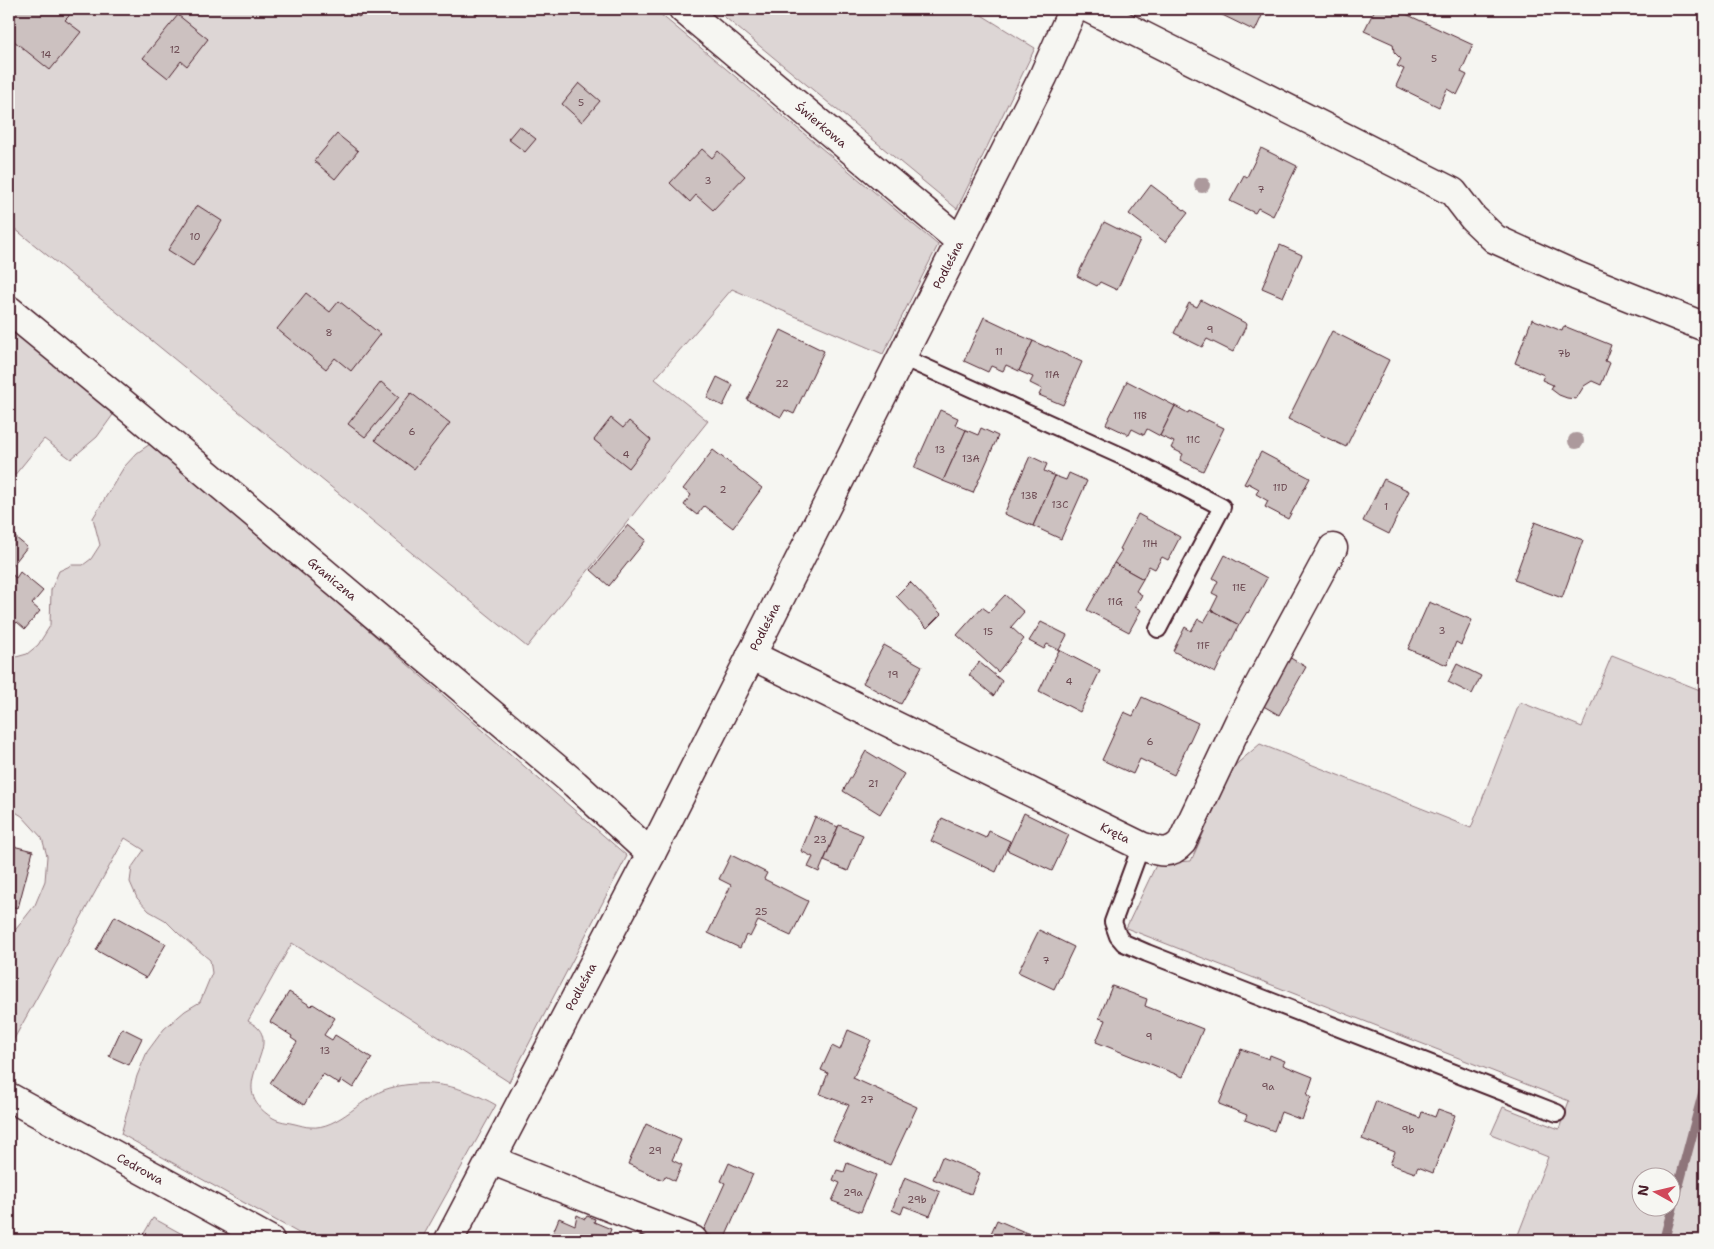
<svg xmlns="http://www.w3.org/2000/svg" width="1714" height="1249" viewBox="0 0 1714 1249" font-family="'Shantell Sans',sans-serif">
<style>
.green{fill:#ddd6d5;stroke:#947a80;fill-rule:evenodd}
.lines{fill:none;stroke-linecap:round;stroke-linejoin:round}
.stream{stroke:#8e747a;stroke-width:10}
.building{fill:#ccc1c0;stroke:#4a1f2b}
.lane-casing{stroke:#4a1f2b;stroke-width:20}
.street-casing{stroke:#4a1f2b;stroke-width:31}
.lane{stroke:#f6f6f2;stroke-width:16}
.street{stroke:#f6f6f2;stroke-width:28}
.tree{fill:#ac999c}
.labels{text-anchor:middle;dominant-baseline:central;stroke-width:4.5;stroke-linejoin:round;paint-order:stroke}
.number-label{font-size:10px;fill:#6a4850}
.street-label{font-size:12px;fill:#4a1f2b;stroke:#f6f6f2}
</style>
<rect width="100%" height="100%" fill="#f6f6f2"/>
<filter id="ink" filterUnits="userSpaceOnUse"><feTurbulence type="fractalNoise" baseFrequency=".02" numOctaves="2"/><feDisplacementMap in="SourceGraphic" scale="10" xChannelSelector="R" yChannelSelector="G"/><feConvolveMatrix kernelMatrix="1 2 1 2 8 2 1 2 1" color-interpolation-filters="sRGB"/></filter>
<g filter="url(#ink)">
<g class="green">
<path d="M9,9H654L938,245L883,354L732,289L655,379L708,421L527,647L9,224Z"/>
<path d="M715,9H864L868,12L871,9H972L1035,48L957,209Z"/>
<path d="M9,326L115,412L97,437L71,459L44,439L9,482Z"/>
<path d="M153,442L627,856L509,1082L292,943L248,1021C251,1023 255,1025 257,1027C281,1050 223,1088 273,1118C279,1122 288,1122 295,1124C300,1125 305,1127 310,1127C339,1130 363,1095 390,1088C428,1078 463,1086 496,1105L421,1240H311L121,1134L137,1076L147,1052L164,1029L185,1011L200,1002L212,973L210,960L179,934L165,920L149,911L137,898L130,882L132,867L144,850L125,838L9,1048V938L35,905L45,881L47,856L42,838L22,816L9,808V659L27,654L38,645L50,626L51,590L59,571L72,565H83L91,559L100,545L93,518L124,467L137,453Z"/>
<path d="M1612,655L1705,692V1240H1516L1548,1157L1491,1134L1503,1107L1559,1129L1569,1101L1126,928L1157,863L1191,861L1233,767L1260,744L1471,828L1520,702L1582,727ZM1642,1176H1672V1206H1642Z"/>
<path d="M153,1218L193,1240H140Z"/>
</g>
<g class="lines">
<path class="stream" d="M1664,1240L1705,1086"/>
</g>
<g class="building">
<path d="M9,9H68L69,16L65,20L81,32L50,70L9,37Z"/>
<path d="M347,9H365L359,17Z"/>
<path d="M470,9H483L477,15Z"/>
<path d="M1210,9H1265L1255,31Z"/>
<path d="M1375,9H1395L1473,45L1461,72L1467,75L1457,95L1447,89L1439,107L1396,86L1404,69L1397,66L1401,59L1394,52L1393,44L1364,31Z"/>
<path d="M178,15L208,39L187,66L181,61L168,78L143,58Z"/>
<path d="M579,83L600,101L582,122L562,104Z"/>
<path d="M519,126L536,139L525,152L508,139Z"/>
<path d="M337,134L358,151L335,179L314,161Z"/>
<path d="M1261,148L1297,166L1273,216L1258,208L1255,213L1230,201L1244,175L1247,177Z"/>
<path d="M702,149L712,158L718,151L745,176L713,210L696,195L690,202L670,183Z"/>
<path d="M1151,185L1188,213L1165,242L1129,214Z"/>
<path d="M197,205L222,221L193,266L168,250Z"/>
<path d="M1104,222L1140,240L1117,290L1100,282L1097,286L1077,276Z"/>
<path d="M1280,245L1302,255L1283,297L1262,288Z"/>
<path d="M306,293L330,312L339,301L380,334L351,371L335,358L326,369L277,329Z"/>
<path d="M1201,300L1247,324L1233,352L1207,339L1202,347L1174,333L1189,303L1197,307Z"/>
<path d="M984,317L1020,334L1019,335L1033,341L1019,371L1006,365L1003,371L991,366L988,372L964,361Z"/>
<path d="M1532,319L1562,331L1564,326L1611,345L1605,361L1610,363L1601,385L1592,381L1584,386L1576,399L1567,398L1559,395L1551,389L1553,385L1542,380L1544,375L1515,363Z"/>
<path d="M781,330L824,351L794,414L785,410L781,417L747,400Z"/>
<path d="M1332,331L1389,360L1346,447L1288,419Z"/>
<path d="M1033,341L1046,347L1047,346L1082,362L1063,405L1039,395L1042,389L1030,383L1033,377L1019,371Z"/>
<path d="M717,377L733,385L723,406L707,398Z"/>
<path d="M1127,381L1175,406L1160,436L1147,429L1144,435L1132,429L1129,435L1106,424Z"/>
<path d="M381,382L399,397L365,437L348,424Z"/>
<path d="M411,393L450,423L414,469L375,440Z"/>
<path d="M1175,406L1188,413L1189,411L1224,428L1203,471L1180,460L1183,454L1171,448L1174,442L1160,436Z"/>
<path d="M940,410L958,418L955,425L966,430L943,481L914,468Z"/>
<path d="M611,418L623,428L629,421L651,440L629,468L594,440Z"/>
<path d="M981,428L998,436L973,493L943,481L966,430L978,435Z"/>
<path d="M713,450L762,488L733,528L704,506L697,515L684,505L691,495L683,489Z"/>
<path d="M1261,452L1310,478L1288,519L1265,507L1268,501L1256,494L1259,489L1248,483L1247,485L1244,484Z"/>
<path d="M1030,456L1047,464L1044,471L1055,476L1033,526L1004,514Z"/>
<path d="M1069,473L1087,481L1061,539L1033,526L1055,476L1066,480Z"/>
<path d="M1384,479L1409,491L1389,534L1363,521Z"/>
<path d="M1138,514L1180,537L1168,560L1162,557L1155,569L1149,566L1143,579L1114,563L1122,550L1120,549Z"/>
<path d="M1535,522L1583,540L1562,598L1514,580Z"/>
<path d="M628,525L646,540L609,586L591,570Z"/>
<path d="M9,532L27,547L9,570Z"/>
<path d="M1225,555L1267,578L1248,613L1247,612L1239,625L1211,610L1218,596L1212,593L1218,581L1213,578Z"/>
<path d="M1114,563L1143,579L1136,591L1142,595L1135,607L1141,610L1129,632L1087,610L1106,576H1107Z"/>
<path d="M9,572L16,578L20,572L43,591L32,604L40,611L25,629L17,622L9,631Z"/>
<path d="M910,582L941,614L927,628L896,596Z"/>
<path d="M1005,595L1024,612L1011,627L1024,639L998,672L957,635L982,607L989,612Z"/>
<path d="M1429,602L1472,620L1461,645L1456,642L1447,665L1408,649Z"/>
<path d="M1211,610L1239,625L1215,673L1173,651L1185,627L1191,631L1198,619L1204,622Z"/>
<path d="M1041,622L1067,635L1059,650L1047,644L1044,649L1029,641Z"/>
<path d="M884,645L922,666L901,704L863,683Z"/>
<path d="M1059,650L1100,671L1080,712L1039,691Z"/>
<path d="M1287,656L1306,667L1279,715L1260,704Z"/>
<path d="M979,662L1002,681L994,696L969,675Z"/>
<path d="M1457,664L1481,676L1472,694L1448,682Z"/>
<path d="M1142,697L1198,723L1174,775L1140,759L1133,774L1102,760L1124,712L1133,716Z"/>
<path d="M866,751L904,774L880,814L843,791Z"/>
<path d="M1024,813L1069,835L1052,871L1007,850Z"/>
<path d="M815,817L838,827L819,872L808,867L813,857L801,851Z"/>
<path d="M942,818L986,838L989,831L1010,841L996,872L931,841Z"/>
<path d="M839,825L863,835L848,871L824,861Z"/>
<path d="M9,845L33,851L18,908L9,906Z"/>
<path d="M731,855L767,873L764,879L808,901L791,936L758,921L750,937L746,935L740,948L708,933L731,885L719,879Z"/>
<path d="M115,916L166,944L146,978L96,950Z"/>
<path d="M1039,930L1074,947L1054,989L1018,972Z"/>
<path d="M1112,986L1147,999L1145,1006L1203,1029L1183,1077L1096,1042L1105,1020L1099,1018Z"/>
<path d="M289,992L311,1006L313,1004L335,1018L324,1035L332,1040L335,1035L372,1058L353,1088L341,1080L339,1084L323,1074L304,1105L270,1083L297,1042L291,1038L292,1036L270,1022Z"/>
<path d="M122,1028L142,1038L129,1065L109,1056Z"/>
<path d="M848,1030L871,1040L853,1078L917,1107L890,1165L833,1140L849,1105L820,1094L828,1073L821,1070L832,1046L840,1050Z"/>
<path d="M1241,1049L1269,1059L1270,1055L1285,1061L1283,1065L1313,1077L1307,1095L1311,1097L1302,1120L1281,1112L1274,1131L1245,1120L1247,1115L1219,1104Z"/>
<path d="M1376,1101L1420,1118L1422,1112L1435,1117L1438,1109L1455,1115L1433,1173L1418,1167L1415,1173L1390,1164L1395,1152L1362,1139Z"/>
<path d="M646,1124L681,1140L672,1160L682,1165L675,1181L665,1176L663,1180L628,1164Z"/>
<path d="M942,1157L980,1173L971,1194L933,1179Z"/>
<path d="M729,1163L753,1174L724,1240H720L703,1232L725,1183L721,1181Z"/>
<path d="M847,1163L876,1175L861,1212L832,1201L840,1183L833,1180L837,1170L844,1172Z"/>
<path d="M905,1177L940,1192L930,1216L904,1206L901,1214L892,1210Z"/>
<path d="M577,1215L585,1219L587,1216L595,1219L594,1222L611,1229L607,1240H559L560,1238L552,1235L559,1218L575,1225Z"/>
<path d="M997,1220L1043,1240H988Z"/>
</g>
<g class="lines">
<defs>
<g id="lane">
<path d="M902,357L1137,463L1222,507L1158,629"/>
<path d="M1141,846L1113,922L1118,936L1124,943L1147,953L1557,1113"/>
</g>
<g id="street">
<path d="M683,9L960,241"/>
<path d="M1090,9L1453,192L1473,218L1495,239L1577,276L1705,327"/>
<path d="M9,310L141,418L575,784L651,854"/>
<path d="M751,655L1141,846C1157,851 1169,857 1182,842L1239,722L1333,548"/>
<path d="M9,1097L270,1240"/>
<path d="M491,1160L693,1240"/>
<path d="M449,1240L651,854L1043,77L1073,9"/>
</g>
</defs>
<use href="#lane" class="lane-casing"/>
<use href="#street" class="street-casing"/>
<use href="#lane" class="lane"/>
<use href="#street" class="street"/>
</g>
<g class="tree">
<circle cx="1202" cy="185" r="8"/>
<circle cx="1576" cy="441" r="8"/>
</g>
</g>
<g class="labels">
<g class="number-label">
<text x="175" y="49">12</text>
<text x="46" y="54">14</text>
<text x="1434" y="58">5</text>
<text x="581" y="102">5</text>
<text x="708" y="180">3</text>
<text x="1261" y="189">7</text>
<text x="195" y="236">10</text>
<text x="1210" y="329">9</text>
<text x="329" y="332">8</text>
<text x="999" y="351">11</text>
<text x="1564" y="353">7b</text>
<text x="1052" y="374">11A</text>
<text x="782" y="383">22</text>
<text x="1140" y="415">11B</text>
<text x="412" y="431">6</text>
<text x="1193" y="439">11C</text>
<text x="940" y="449">13</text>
<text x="626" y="454">4</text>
<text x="971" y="458">13A</text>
<text x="1280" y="487">11D</text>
<text x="723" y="489">2</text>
<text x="1029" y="495">13B</text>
<text x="1060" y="504">13C</text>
<text x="1386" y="506">1</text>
<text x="1150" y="543">11H</text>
<text x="1239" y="587">11E</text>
<text x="1115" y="601">11G</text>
<text x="1442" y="630">3</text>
<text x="988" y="631">15</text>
<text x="1203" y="645">11F</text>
<text x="893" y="674">19</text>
<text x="1069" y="681">4</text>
<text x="1150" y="741">6</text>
<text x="873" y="783">21</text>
<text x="820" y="839">23</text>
<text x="761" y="911">25</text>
<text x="1046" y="960">7</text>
<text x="1149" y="1036">9</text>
<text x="325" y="1050">13</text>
<text x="1268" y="1086">9a</text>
<text x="867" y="1099">27</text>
<text x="1408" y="1129">9b</text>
<text x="655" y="1150">29</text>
<text x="853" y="1192">29a</text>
<text x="917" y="1199">29b</text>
</g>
<g class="street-label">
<text transform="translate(821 125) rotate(40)">Świerkowa</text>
<text transform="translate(948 265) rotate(-63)">Podleśna</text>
<text transform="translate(332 579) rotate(40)">Graniczna</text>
<text transform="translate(765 627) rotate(-63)">Podleśna</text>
<text transform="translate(1115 833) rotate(26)">Kręta</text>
<text transform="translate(581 987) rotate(-62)">Podleśna</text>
<text transform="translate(140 1169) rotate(29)">Cedrowa</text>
</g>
</g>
<rect width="1714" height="1249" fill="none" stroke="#f6f6f2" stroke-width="30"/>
<rect x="15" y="15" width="1684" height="1219" fill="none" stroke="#4a1f2b" stroke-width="2" filter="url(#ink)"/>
<g transform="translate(1656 1192) rotate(278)"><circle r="24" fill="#f6f6f2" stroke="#b1a0a2"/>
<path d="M0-4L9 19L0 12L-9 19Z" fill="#d1495b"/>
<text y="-8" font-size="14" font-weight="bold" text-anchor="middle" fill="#4a1f2b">N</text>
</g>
</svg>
